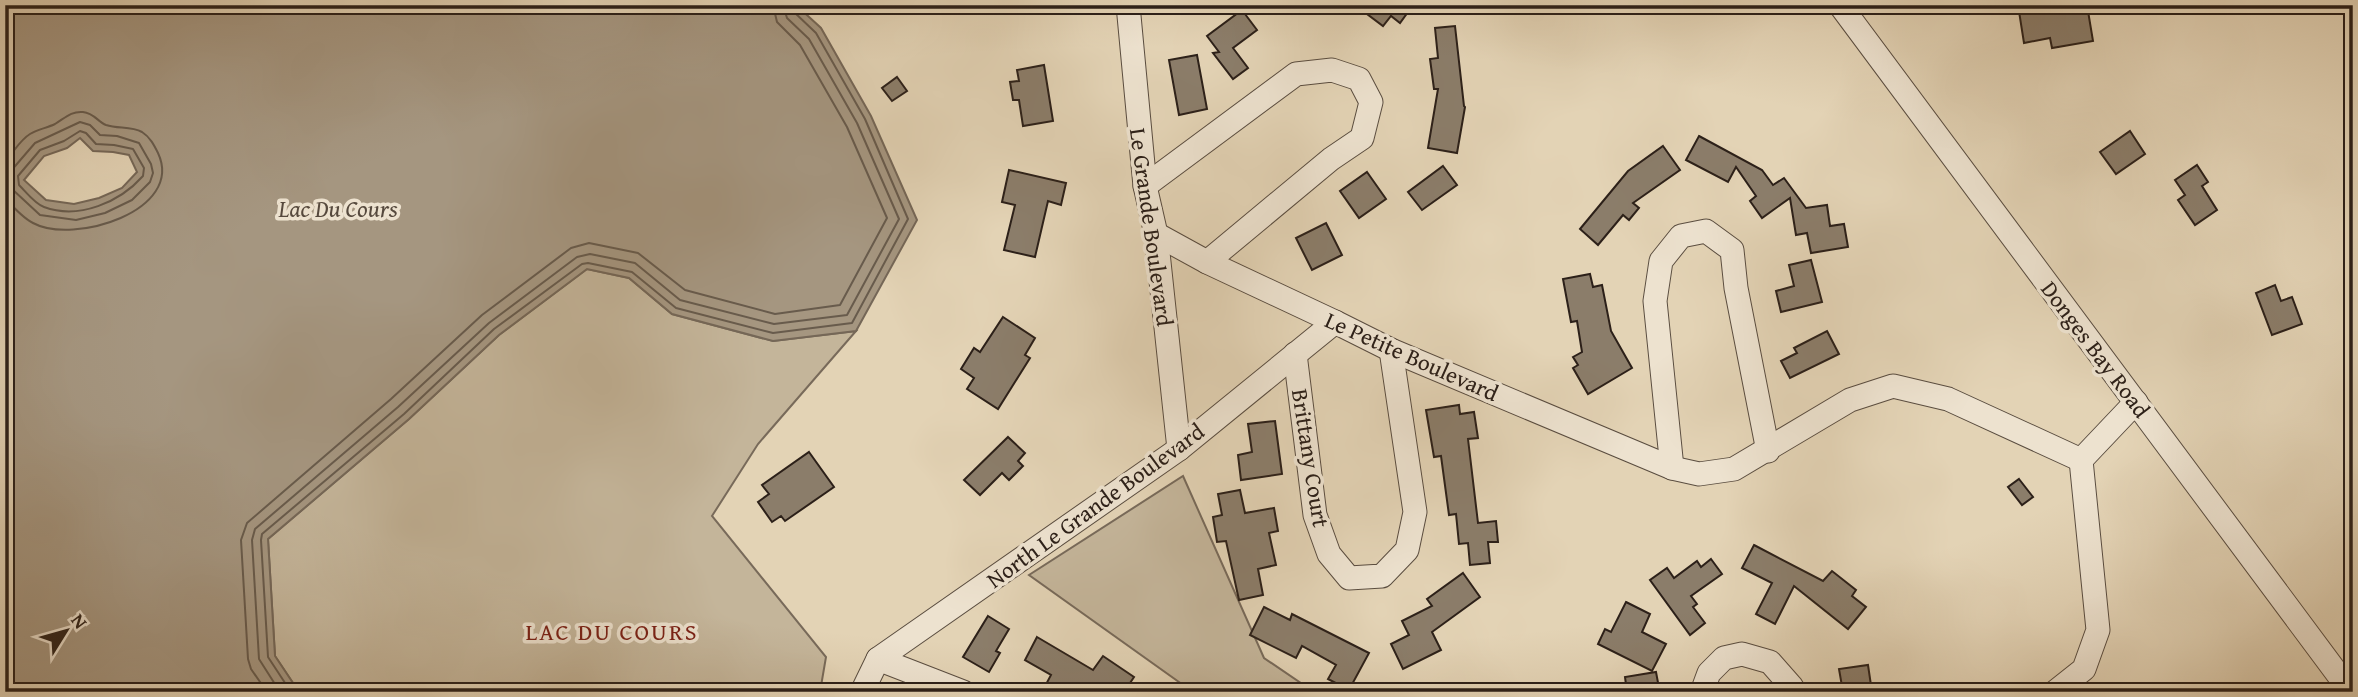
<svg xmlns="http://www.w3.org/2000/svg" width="2358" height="697" viewBox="0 0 2358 697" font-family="'Gentium Book Plus',serif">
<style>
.green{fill:#c4b59a;stroke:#786a5a;stroke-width:2}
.water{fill:#a59680;stroke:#756757;stroke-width:2;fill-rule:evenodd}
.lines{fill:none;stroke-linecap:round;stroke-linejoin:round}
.shore{stroke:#685b4c;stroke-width:2}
.building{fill:#8b7d6a;stroke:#2c2019;stroke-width:2}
.minor-casing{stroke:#5a4d40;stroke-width:25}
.minor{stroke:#ede2cf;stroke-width:23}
.labels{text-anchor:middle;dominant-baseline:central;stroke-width:7;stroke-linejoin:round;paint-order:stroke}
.street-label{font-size:23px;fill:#2c2019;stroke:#ede2cf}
.water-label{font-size:24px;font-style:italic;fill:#56493d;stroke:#ede2cf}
.neighbourhood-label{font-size:24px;letter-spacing:2px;fill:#7a1f14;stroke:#ede2cf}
</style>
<rect width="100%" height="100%" fill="#e3d3b5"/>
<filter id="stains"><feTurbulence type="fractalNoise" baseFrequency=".00286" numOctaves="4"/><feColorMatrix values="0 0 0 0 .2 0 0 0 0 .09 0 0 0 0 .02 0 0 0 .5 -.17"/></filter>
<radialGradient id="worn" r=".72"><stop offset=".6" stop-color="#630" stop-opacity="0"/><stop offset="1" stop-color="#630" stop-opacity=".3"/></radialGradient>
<g class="green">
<path d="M587,269L629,278L672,314L773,341L856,331L758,444L712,516L826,657L820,692H299L275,656L268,539L409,419L499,335Z"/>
<path d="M1183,476L1264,658L1314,692H1193L1029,575Z"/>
</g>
<path class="water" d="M5,5H796L821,28L871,116L917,220L856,331L773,341L672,314L629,278L587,269L499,335L409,419L268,539L275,656L299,692H5ZM80,138L93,151L113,152L129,155L137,172L122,188L99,198L74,204L46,200L24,180L44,156L67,148Z"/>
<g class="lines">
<g class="shore">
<path d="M80,122L90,125L100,135L117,136L139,143L151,164L153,173L150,182L132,200L105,213L76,220L40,215L12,189L9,181L10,172L35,143Z"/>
<path d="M80,131L86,133L96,144L114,145L133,149L144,168L143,176C120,202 79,220 44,207C35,204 26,192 19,185L18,176L40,150L64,141Z"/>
<path d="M5,161C13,153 20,140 30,134C38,129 47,128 55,124C65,118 71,111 83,112C94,113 98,122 106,125C118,129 131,126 142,132C150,137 154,145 158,153C185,211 73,245 33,223C23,218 13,207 5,198"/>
<path d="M267,692L251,669L248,659L241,540L247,523L391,399L482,315L571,248L589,243L638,253L685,290L775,314L840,305L887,218L847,127L800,45L777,22L773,5"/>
<path d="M280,692L259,659L252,540L255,529L398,407L489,323L577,257L590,254L635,263L680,300L774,324L847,315L899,219L857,123L809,39L787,18L783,5"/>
<path d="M291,692L268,657L261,540L262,534L404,414L494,329L582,264L588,263L632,272L676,308L773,333L852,323L908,219L865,119L816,33L794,12L792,5"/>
</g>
</g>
<g class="building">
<path d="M1355,5H1413L1400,23L1391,16L1383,26Z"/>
<path d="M2018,5H2087L2093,41L2052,48L2050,38L2024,43Z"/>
<path d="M1242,10L1257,30L1233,48L1248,68L1233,79L1213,53L1219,52L1207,36Z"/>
<path d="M1455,26L1464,106L1465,107L1457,153L1428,148L1438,89H1434L1430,59L1438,58L1435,28Z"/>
<path d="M1197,55L1207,109L1179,115L1169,60Z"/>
<path d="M1044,65L1053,121L1023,126L1019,100H1013L1010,82L1019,81L1017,70Z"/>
<path d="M897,77L907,91L892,101L882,88Z"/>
<path d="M2130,131L2145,154L2116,174L2100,152Z"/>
<path d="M1699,136L1762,170L1773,185L1784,178L1806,208L1827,205L1830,226L1844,224L1848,247L1811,253L1807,233L1796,235L1790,198L1762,218L1750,201L1756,196L1736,167L1728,182L1686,160Z"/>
<path d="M1663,146L1680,170L1633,203L1639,208L1629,220L1623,215L1598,245L1580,229L1628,171Z"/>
<path d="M2197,165L2208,182L2202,186L2217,210L2195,225L2178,200L2185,195L2175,180Z"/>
<path d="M1443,166L1457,185L1422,210L1408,192Z"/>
<path d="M1009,170L1066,183L1061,205L1048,201L1035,257L1004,250L1015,205L1002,202Z"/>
<path d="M1367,172L1386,199L1359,218L1340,191Z"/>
<path d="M1326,223L1342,255L1312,270L1296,238Z"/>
<path d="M1811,260L1822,302L1781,312L1776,291L1794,286L1789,265Z"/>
<path d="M1590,274L1593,287L1602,285L1611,331L1632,368L1588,394L1573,368L1578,365L1573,357L1582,352L1577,321L1571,322L1563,279Z"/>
<path d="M2275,285L2281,301L2292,297L2302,324L2272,335L2256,293Z"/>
<path d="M1003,317L1035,338L1025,355L1030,358L998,409L967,389L974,378L961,369L974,348L980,352Z"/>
<path d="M1827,331L1839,354L1790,378L1781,361L1797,353L1794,348Z"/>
<path d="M1459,405L1460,414L1474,412L1478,438L1468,439L1478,523L1496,521L1498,542H1488L1490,563L1470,565L1468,543L1459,544L1456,514L1449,515L1441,456L1434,457L1426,410Z"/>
<path d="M1275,421L1282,474L1241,480L1238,455L1252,452L1248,424Z"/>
<path d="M1008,437L1025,453L1018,461L1023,466L1009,480L1002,473L980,495L964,480Z"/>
<path d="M809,452L834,487L785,521L781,516L772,522L758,502L769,494L762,485Z"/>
<path d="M2019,479L2033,497L2022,505L2008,487Z"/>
<path d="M1240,490L1245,513L1274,508L1278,531L1269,533L1276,565L1258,569L1263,595L1239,600L1226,541L1217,542L1213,517L1222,515L1218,494Z"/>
<path d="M1754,545L1823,581L1832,571L1856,590L1852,596L1866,607L1848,629L1794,586L1775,624L1756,614L1772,583L1742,568Z"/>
<path d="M1711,559L1722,574L1691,596L1697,604L1693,607L1705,623L1690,635L1650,580L1667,568L1674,578L1697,561L1701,567Z"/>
<path d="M1463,573L1480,597L1432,632L1441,650L1403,669L1391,644L1409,635L1402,621L1432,606L1427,599Z"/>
<path d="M1626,602L1650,614L1642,632L1666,644L1652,671L1598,644L1605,629L1611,632Z"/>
<path d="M1264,607L1290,620L1292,614L1369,653L1349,690L1328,679L1336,665L1302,646L1296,658L1250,635Z"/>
<path d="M988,616L1009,629L996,651L1000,653L989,672L963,657Z"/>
<path d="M1037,637L1093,670L1103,656L1134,677L1124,692H1042L1051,675L1025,660Z"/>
<path d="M1868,665L1872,692H1843L1839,669Z"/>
<path d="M1656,672L1659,688L1652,689L1653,692H1627L1625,677Z"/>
</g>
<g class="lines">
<defs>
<g id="minor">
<path d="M1128,5L1145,186L1156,234L1179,449"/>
<path d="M1840,5L2351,692"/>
<path d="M1145,186L1296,74L1332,70L1359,79L1371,102L1362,138L1331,159L1207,262"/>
<path d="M1156,234L1207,262L1335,322L1391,350L1672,468L1699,474L1734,469L1850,400L1893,386L1948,399L2081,460L2136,402"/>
<path d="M1295,354L1315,515L1329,554L1349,578L1382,576L1407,550L1415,512L1391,350"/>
<path d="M1672,468L1655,301L1661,261L1681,236L1706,231L1732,250L1736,288L1768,451"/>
<path d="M878,659L963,692"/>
<path d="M862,692L878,659L1179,449L1335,322"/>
<path d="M1702,692L1709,673L1724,658L1742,654L1770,662L1792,687V692"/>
<path d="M2055,692L2084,669L2098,630L2081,460"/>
</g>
</defs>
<use href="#minor" class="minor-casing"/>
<use href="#minor" class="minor"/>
</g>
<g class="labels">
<g class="street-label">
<text transform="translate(1152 227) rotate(82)">Le Grande Boulevard</text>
<text transform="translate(2096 349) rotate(53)">Donges Bay Road</text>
<text transform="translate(1412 356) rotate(24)">Le Petite Boulevard</text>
<text transform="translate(1311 458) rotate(81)">Brittany Court</text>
<text transform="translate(1095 505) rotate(-36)">North Le Grande Boulevard</text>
</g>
<g class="water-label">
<text x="338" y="208">Lac Du Cours</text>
</g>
<g class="neighbourhood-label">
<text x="612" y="631">LAC DU COURS</text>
</g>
</g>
<rect width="2358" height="697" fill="none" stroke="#e3d3b5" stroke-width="28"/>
<rect x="7" y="7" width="2344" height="683" fill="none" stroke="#2c2019" stroke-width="3.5"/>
<rect x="14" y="14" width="2330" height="669" fill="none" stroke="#2c2019" stroke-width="2"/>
<g transform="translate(66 631) rotate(53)" stroke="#ede2cf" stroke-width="5" paint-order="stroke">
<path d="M0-5L12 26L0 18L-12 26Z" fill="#2c2019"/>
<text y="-10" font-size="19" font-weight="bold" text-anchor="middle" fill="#2c2019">N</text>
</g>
<rect width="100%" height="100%" filter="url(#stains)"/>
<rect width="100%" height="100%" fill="url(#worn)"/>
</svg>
